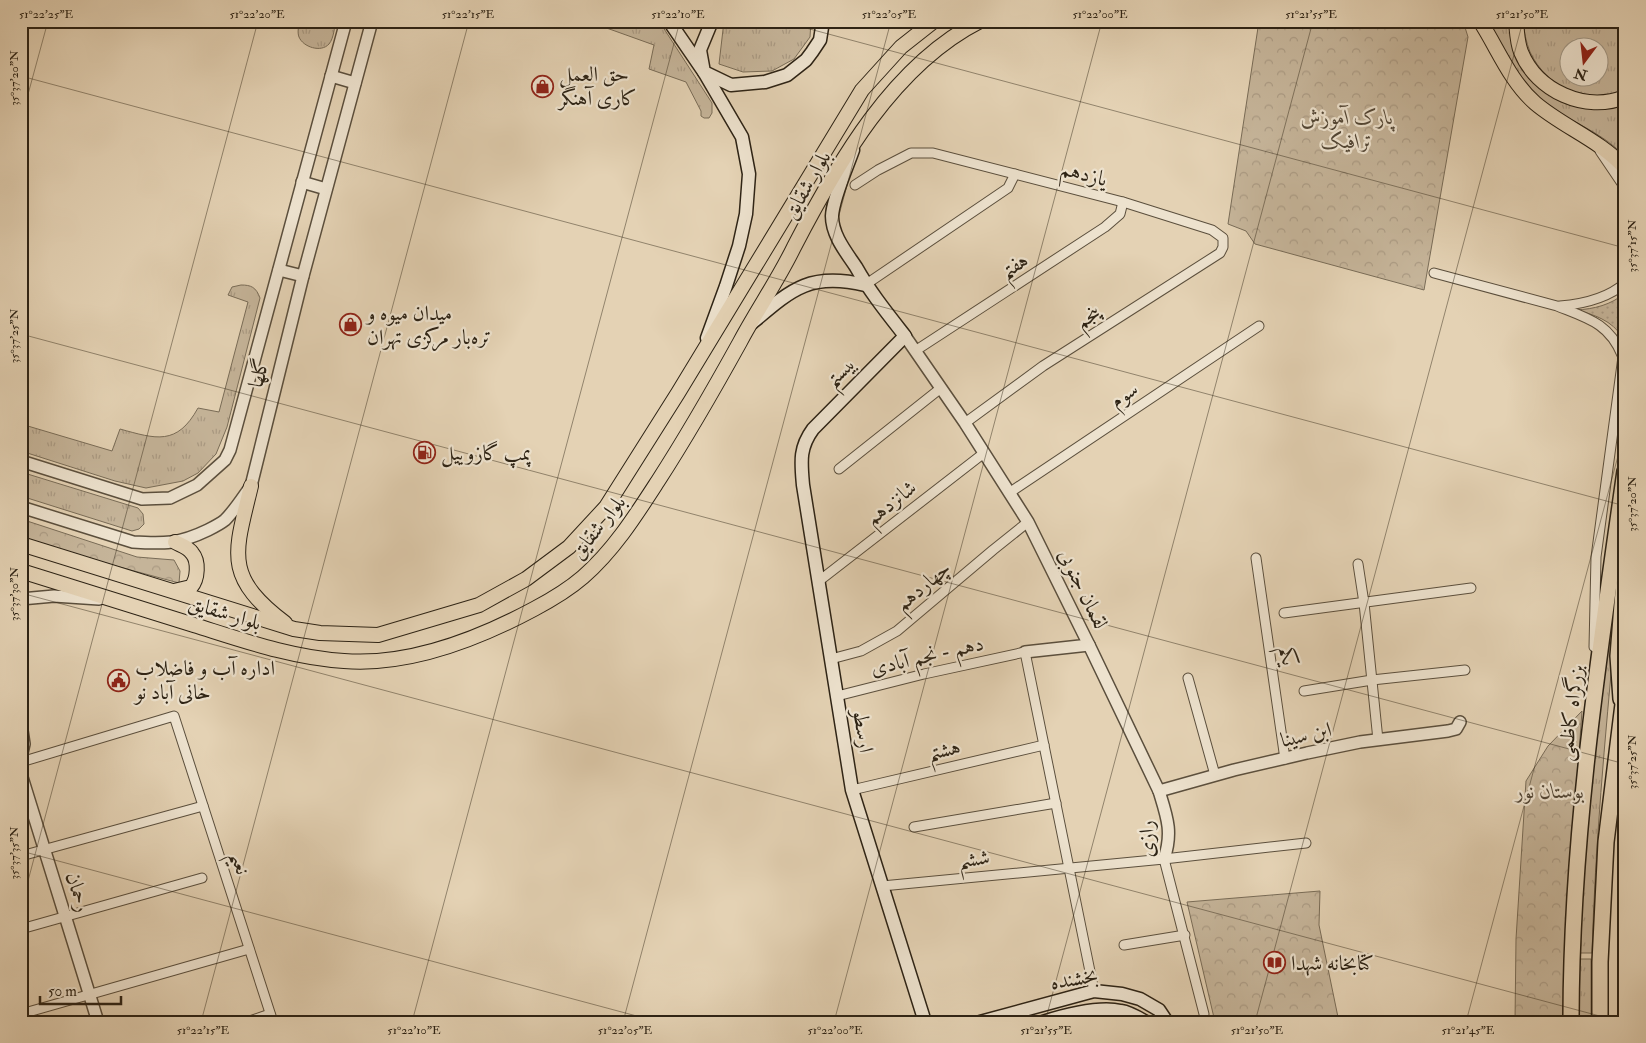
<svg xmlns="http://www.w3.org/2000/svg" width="1646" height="1043" viewBox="0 0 1646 1043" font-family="'IM FELL Double Pica',Amiri,serif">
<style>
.grass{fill:url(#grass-tufts);stroke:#796c57;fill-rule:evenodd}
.forest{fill:url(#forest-crowns);stroke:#796c57}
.garden{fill:url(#garden-dots);stroke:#796c57}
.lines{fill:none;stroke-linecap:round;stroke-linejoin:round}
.minor-casing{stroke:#5b4f3d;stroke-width:11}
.tertiary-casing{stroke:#5b4f3d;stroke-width:14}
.secondary-casing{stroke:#2d2315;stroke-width:15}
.primary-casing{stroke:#2d2315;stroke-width:16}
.trunk-casing{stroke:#2d2315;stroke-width:18}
.minor{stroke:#ede2ce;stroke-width:9}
.tertiary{stroke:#ede2ce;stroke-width:11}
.secondary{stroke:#ede2ce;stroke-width:12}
.primary{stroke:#e4d2b4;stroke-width:14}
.trunk{stroke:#e4d2b4;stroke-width:15}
.ticks{fill:none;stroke:#2d2315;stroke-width:1;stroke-opacity:0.45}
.labels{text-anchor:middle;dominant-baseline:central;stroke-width:4.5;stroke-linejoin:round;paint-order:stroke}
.poi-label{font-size:21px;fill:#2d2315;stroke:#ede2ce;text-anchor:start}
.park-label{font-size:21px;font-style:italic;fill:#534736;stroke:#ede2ce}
.street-label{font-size:21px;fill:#2d2315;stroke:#ede2ce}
.neatline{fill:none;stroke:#2d2315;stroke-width:2}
.ticks-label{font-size:12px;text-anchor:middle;fill:#2d2315}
</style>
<defs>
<pattern id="grass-tufts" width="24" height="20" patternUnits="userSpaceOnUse" patternTransform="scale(1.25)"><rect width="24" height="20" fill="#c5b499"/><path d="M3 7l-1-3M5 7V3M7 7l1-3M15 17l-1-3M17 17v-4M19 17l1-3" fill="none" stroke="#aa9a83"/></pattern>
<pattern id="forest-crowns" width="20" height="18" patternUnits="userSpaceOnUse" patternTransform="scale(1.25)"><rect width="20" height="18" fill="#c5b499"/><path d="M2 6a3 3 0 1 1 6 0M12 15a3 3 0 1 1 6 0" fill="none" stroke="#aa9a83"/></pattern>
<pattern id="garden-dots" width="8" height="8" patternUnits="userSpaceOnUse" patternTransform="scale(1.25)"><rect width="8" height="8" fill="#c5b499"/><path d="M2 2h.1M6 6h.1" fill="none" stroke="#aa9a83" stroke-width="1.8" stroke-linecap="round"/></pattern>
</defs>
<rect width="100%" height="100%" fill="#e4d2b4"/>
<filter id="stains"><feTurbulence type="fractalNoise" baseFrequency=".004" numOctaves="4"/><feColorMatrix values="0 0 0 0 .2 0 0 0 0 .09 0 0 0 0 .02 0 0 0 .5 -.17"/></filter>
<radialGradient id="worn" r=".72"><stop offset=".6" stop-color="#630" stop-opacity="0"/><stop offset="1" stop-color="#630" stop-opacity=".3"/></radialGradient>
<g class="grass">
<path d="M299,21H336C334,28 334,38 329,44C321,53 303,47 299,37C297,32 299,26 299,21Z"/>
<path d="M587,21H659L712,103V113L709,118H704L701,116V111L686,82L649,69L654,45Z"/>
<path d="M724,21H811L810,37L794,59L772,71L743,72L719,64Z"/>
<path d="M1486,21H1509L1526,73L1540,89L1556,99L1575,106L1591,108L1625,102V157C1603,132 1571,123 1545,103C1517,82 1503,50 1486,21Z"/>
<path d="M1523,21H1625V90C1588,106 1547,88 1530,52C1526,42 1524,31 1523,21ZM1568,48H1598V78H1568Z"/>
<path d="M241,285C251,285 256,287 260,298L227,427L216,454L198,473L183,481L146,488L115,481L21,451V424L112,451L120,429C156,439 177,446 198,408L219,412L248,302L228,295L232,287Z"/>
<path d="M21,472L138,508L143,514L144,524L139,529L132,531L21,496Z"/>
<path d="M1614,610L1615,631C1605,739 1595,846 1592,953H1579L1590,787L1611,625Z"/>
<path d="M1578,959H1591V1022H1579Z"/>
</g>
<g class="forest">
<path d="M1259,21H1463L1468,37L1424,290L1255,244L1246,231L1228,224Z"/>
<path d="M21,519L137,557L174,560L180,571L179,583L71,554L21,537Z"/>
<path d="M1582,711L1565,946L1563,1022H1515L1516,939L1526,781L1548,746Z"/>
<path d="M1320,891L1319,925L1339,1022H1215L1187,902Z"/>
</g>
<path class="garden" d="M1625,293V319L1622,337C1613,321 1593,314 1576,310C1594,309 1611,305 1625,293Z"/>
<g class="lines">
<defs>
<g id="minor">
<path d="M1600,151L1625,188"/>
<path d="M855,185L878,170L911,153H933L1123,202L1212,230L1223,238V247L1220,253L1043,366L965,423"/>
<path d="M1434,273L1557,306C1587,318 1609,323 1622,355"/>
<path d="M865,285L1008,188L1015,174"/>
<path d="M1560,306C1583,304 1607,299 1625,283"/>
<path d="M915,351L1105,227L1120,214L1123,202"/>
<path d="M839,469L941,388"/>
<path d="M1009,493L1259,326"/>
<path d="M1256,558L1285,759"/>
<path d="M1358,564L1364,603L1378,740"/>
<path d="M819,581L984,453"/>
<path d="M1284,613L1471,588"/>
<path d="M1594,647L1596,557L1625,342"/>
<path d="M831,659L861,651L897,631L993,550L1028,522"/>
<path d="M1188,678L1215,775"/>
<path d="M1304,691L1372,680L1465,670"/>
<path d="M837,696L924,674L1025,652L1094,991"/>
<path d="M21,762L174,716L273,1022"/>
<path d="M852,790L1044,745"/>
<path d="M914,827L1056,803"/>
<path d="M21,856L203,806"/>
<path d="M1164,859L1204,1014"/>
<path d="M882,886L1164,859L1306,843"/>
<path d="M21,929L202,878"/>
<path d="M1124,945L1185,935"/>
<path d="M21,1014L249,949"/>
<path d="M247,1022L270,1014"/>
</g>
<g id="tertiary">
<path d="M331,76L355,83"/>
<path d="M302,182L326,189"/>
<path d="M279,270L303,276"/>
<path d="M905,336L965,423L1028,522L1089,645L1025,652"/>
<path d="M21,461L142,499L170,498L197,485L225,460L230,450L346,21"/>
<path d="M21,507L133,542C164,544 179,544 208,530C214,527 220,524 225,520C235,510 243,497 251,486L303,276L372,21"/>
<path d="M21,599L54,596L99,599"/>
<path d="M1089,645L1159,791C1167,817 1173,832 1164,859"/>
<path d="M21,724L24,744L21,757"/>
<path d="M21,774L98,1022"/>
<path d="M1159,791L1234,770L1307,753L1360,742L1448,731L1456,729L1460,722"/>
<path d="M1096,1010L1099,1022"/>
</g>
<g id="secondary">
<path d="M669,21L704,72L742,137L749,174L746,214L739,246L726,286L707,338"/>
<path d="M712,21L700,50L704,72L731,85L765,82L787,75L806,60L812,52L820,40L823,21"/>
<path d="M853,150C847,167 833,198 832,216C832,235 846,252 856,267C870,292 887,313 905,336L813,429C799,448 801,462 803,485L852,790L925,1022"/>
<path d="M752,323C792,289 810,272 865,285"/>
<path d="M980,1022L1094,991L1122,994L1140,999L1159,1010L1167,1022"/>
<path d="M1043,1022C1065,1015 1098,1006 1121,1011C1129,1012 1139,1018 1146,1022"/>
</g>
<g id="primary">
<path d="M1480,21C1498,49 1510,81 1535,103C1563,127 1600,140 1625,168"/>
<path d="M1516,21C1517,31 1517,42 1521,52C1537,91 1585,113 1625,97"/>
<path d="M251,486C235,553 223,576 285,623"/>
<path d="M21,544L294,629L320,633L378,635L479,605L526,579L569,547L606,507L678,393L862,90L901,47L934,21"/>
<path d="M21,571C79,589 136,607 194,625C242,640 292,658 344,661C408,666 478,639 534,609C551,600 568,590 583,577C614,550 636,515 658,481C687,436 714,389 740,342C757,310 778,280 794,247C837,164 893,65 980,21"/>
<path d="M174,591L191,587C198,579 199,561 192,553C188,547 180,545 175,542"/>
</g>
<g id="trunk">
<path d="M1621,699L1618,656L1625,566"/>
<path d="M1571,1022C1571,836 1599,654 1625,471"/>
<path d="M1600,1022V962L1606,842L1625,688"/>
</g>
</defs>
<use href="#minor" class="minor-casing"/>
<use href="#tertiary" class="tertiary-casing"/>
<use href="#secondary" class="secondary-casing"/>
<use href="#primary" class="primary-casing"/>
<use href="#trunk" class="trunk-casing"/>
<use href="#minor" class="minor"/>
<use href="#tertiary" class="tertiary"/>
<use href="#secondary" class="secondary"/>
<use href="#primary" class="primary"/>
<use href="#trunk" class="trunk"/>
</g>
<path class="ticks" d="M780,21L1625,248M21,76L1625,506M21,120L48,21M21,334L1625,764M21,593L1622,1022M21,851L659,1022M21,907L258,21M201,1022L469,21M412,1022L680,21M623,1022L891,21M834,1022L1102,21M1045,1022L1313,21M1255,1022L1523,21M1466,1022L1625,430"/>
<defs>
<symbol id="shop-ring" viewBox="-11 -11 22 22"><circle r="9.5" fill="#ede2ce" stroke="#8f2418" stroke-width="1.5"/><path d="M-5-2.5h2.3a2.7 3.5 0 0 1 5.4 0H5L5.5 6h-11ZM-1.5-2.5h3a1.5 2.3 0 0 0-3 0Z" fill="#8f2418"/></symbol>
<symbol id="fuel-ring" viewBox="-11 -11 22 22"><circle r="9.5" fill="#ede2ce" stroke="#8f2418" stroke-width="1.5"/><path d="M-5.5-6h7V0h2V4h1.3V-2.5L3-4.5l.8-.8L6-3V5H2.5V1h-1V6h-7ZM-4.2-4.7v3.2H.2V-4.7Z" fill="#8f2418"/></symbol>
<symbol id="civic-ring" viewBox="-11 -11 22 22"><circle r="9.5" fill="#ede2ce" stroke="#8f2418" stroke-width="1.5"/><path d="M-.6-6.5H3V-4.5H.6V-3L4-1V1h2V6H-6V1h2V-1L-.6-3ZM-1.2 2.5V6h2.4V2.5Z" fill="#8f2418"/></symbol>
<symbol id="library-ring" viewBox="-11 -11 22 22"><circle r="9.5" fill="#ede2ce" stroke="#8f2418" stroke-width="1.5"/><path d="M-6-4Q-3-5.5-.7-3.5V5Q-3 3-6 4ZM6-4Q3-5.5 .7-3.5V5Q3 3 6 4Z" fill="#8f2418"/></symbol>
</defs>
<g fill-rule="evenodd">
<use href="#shop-ring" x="530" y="74" width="25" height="25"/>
<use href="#shop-ring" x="338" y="312" width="25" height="25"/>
<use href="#fuel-ring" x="412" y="440" width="25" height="25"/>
<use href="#civic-ring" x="106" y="668" width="25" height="25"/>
<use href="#library-ring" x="1262" y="950" width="25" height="25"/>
</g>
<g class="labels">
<g class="poi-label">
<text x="559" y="74">حق العمل<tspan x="559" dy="24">کاری آهنگر</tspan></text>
<text x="367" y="313">میدان میوه و<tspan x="367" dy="24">تره‌بار مرکزی تهران</tspan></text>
<text x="441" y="453">پمپ گازوییل</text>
<text x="135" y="668">اداره آب و فاضلاب<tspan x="135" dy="24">خانی آباد نو</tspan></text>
<text x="1291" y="963">کتابخانه شهدا</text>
</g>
<g class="park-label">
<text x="1347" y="117">پارک آموزش<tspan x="1347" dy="24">ترافیک</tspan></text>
<text x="1550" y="791">بوستان نور</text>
</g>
<g class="street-label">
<text transform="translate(1084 174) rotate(15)">یازدهم</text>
<text transform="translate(807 185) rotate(-60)">بلوار شقایق</text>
<text transform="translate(1014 266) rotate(-33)">هفتم</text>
<text transform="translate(1088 317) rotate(-33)">پنجم</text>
<text transform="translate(840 372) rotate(-45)">بیستم</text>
<text transform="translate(259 373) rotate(-76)">گلها</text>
<text transform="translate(1124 395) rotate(-34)">سوم</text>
<text transform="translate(891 503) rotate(-38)">شانزدهم</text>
<text transform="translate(598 527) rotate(-51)">بلوار شقایق</text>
<text transform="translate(923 586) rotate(-40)">چهاردهم</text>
<text transform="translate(1083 589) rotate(64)">لقمان جنوبی</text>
<text transform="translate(225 613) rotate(17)">بلوار شقایق</text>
<text transform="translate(927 656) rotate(-13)">دهم - نجم آبادی</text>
<text transform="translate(1288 656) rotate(82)">یکم</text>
<text transform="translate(1571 713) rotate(-83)">بزرگراه کاظمی</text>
<text transform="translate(863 731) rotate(81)">ارسطو</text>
<text transform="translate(1306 735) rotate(-13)">ابن سینا</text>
<text transform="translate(944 750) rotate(-13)">هشتم</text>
<text transform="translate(1147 839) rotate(-91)">رازی</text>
<text transform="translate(974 859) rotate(-6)">ششم</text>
<text transform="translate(240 863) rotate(72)">نعیم</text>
<text transform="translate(78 892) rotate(73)">رحمان</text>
<text transform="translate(1074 979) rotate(-10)">بخشنده</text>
</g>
</g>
<rect width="1646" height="1043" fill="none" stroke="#e4d2b4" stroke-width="55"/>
<g transform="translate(1584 62) rotate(195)"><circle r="24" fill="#ede2ce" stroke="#a09684"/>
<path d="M0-4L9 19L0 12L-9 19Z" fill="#8f2418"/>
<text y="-8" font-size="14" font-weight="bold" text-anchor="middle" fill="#2d2315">N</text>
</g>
<path d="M40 996v8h81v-8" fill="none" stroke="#2d2315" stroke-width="2.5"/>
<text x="48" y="996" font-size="15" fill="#2d2315" stroke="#ede2ce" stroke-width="4" paint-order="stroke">50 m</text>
<rect x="28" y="28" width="1590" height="988" class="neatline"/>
<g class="ticks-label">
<text x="46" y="18">51°22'25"E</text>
<text x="257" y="18">51°22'20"E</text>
<text x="468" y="18">51°22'15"E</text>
<text x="678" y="18">51°22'10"E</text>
<text x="889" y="18">51°22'05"E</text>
<text x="1100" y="18">51°22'00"E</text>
<text x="1311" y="18">51°21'55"E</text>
<text x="1522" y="18">51°21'50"E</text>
<text transform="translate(14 78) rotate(-90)" y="4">35°37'20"N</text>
<text transform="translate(1632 246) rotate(-90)" y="4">35°37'15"N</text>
<text transform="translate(14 336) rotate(-90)" y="4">35°37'25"N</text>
<text transform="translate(1632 504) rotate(-90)" y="4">35°37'20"N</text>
<text transform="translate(14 594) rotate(-90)" y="4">35°37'30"N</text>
<text transform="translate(1632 762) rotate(-90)" y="4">35°37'25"N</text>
<text transform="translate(14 853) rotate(-90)" y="4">35°37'35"N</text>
<text x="203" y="1034">51°22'15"E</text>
<text x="414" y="1034">51°22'10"E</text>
<text x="625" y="1034">51°22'05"E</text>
<text x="835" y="1034">51°22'00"E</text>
<text x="1046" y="1034">51°21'55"E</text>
<text x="1257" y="1034">51°21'50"E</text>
<text x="1468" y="1034">51°21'45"E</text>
</g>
<rect width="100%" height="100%" filter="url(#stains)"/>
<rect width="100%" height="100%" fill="url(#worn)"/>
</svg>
